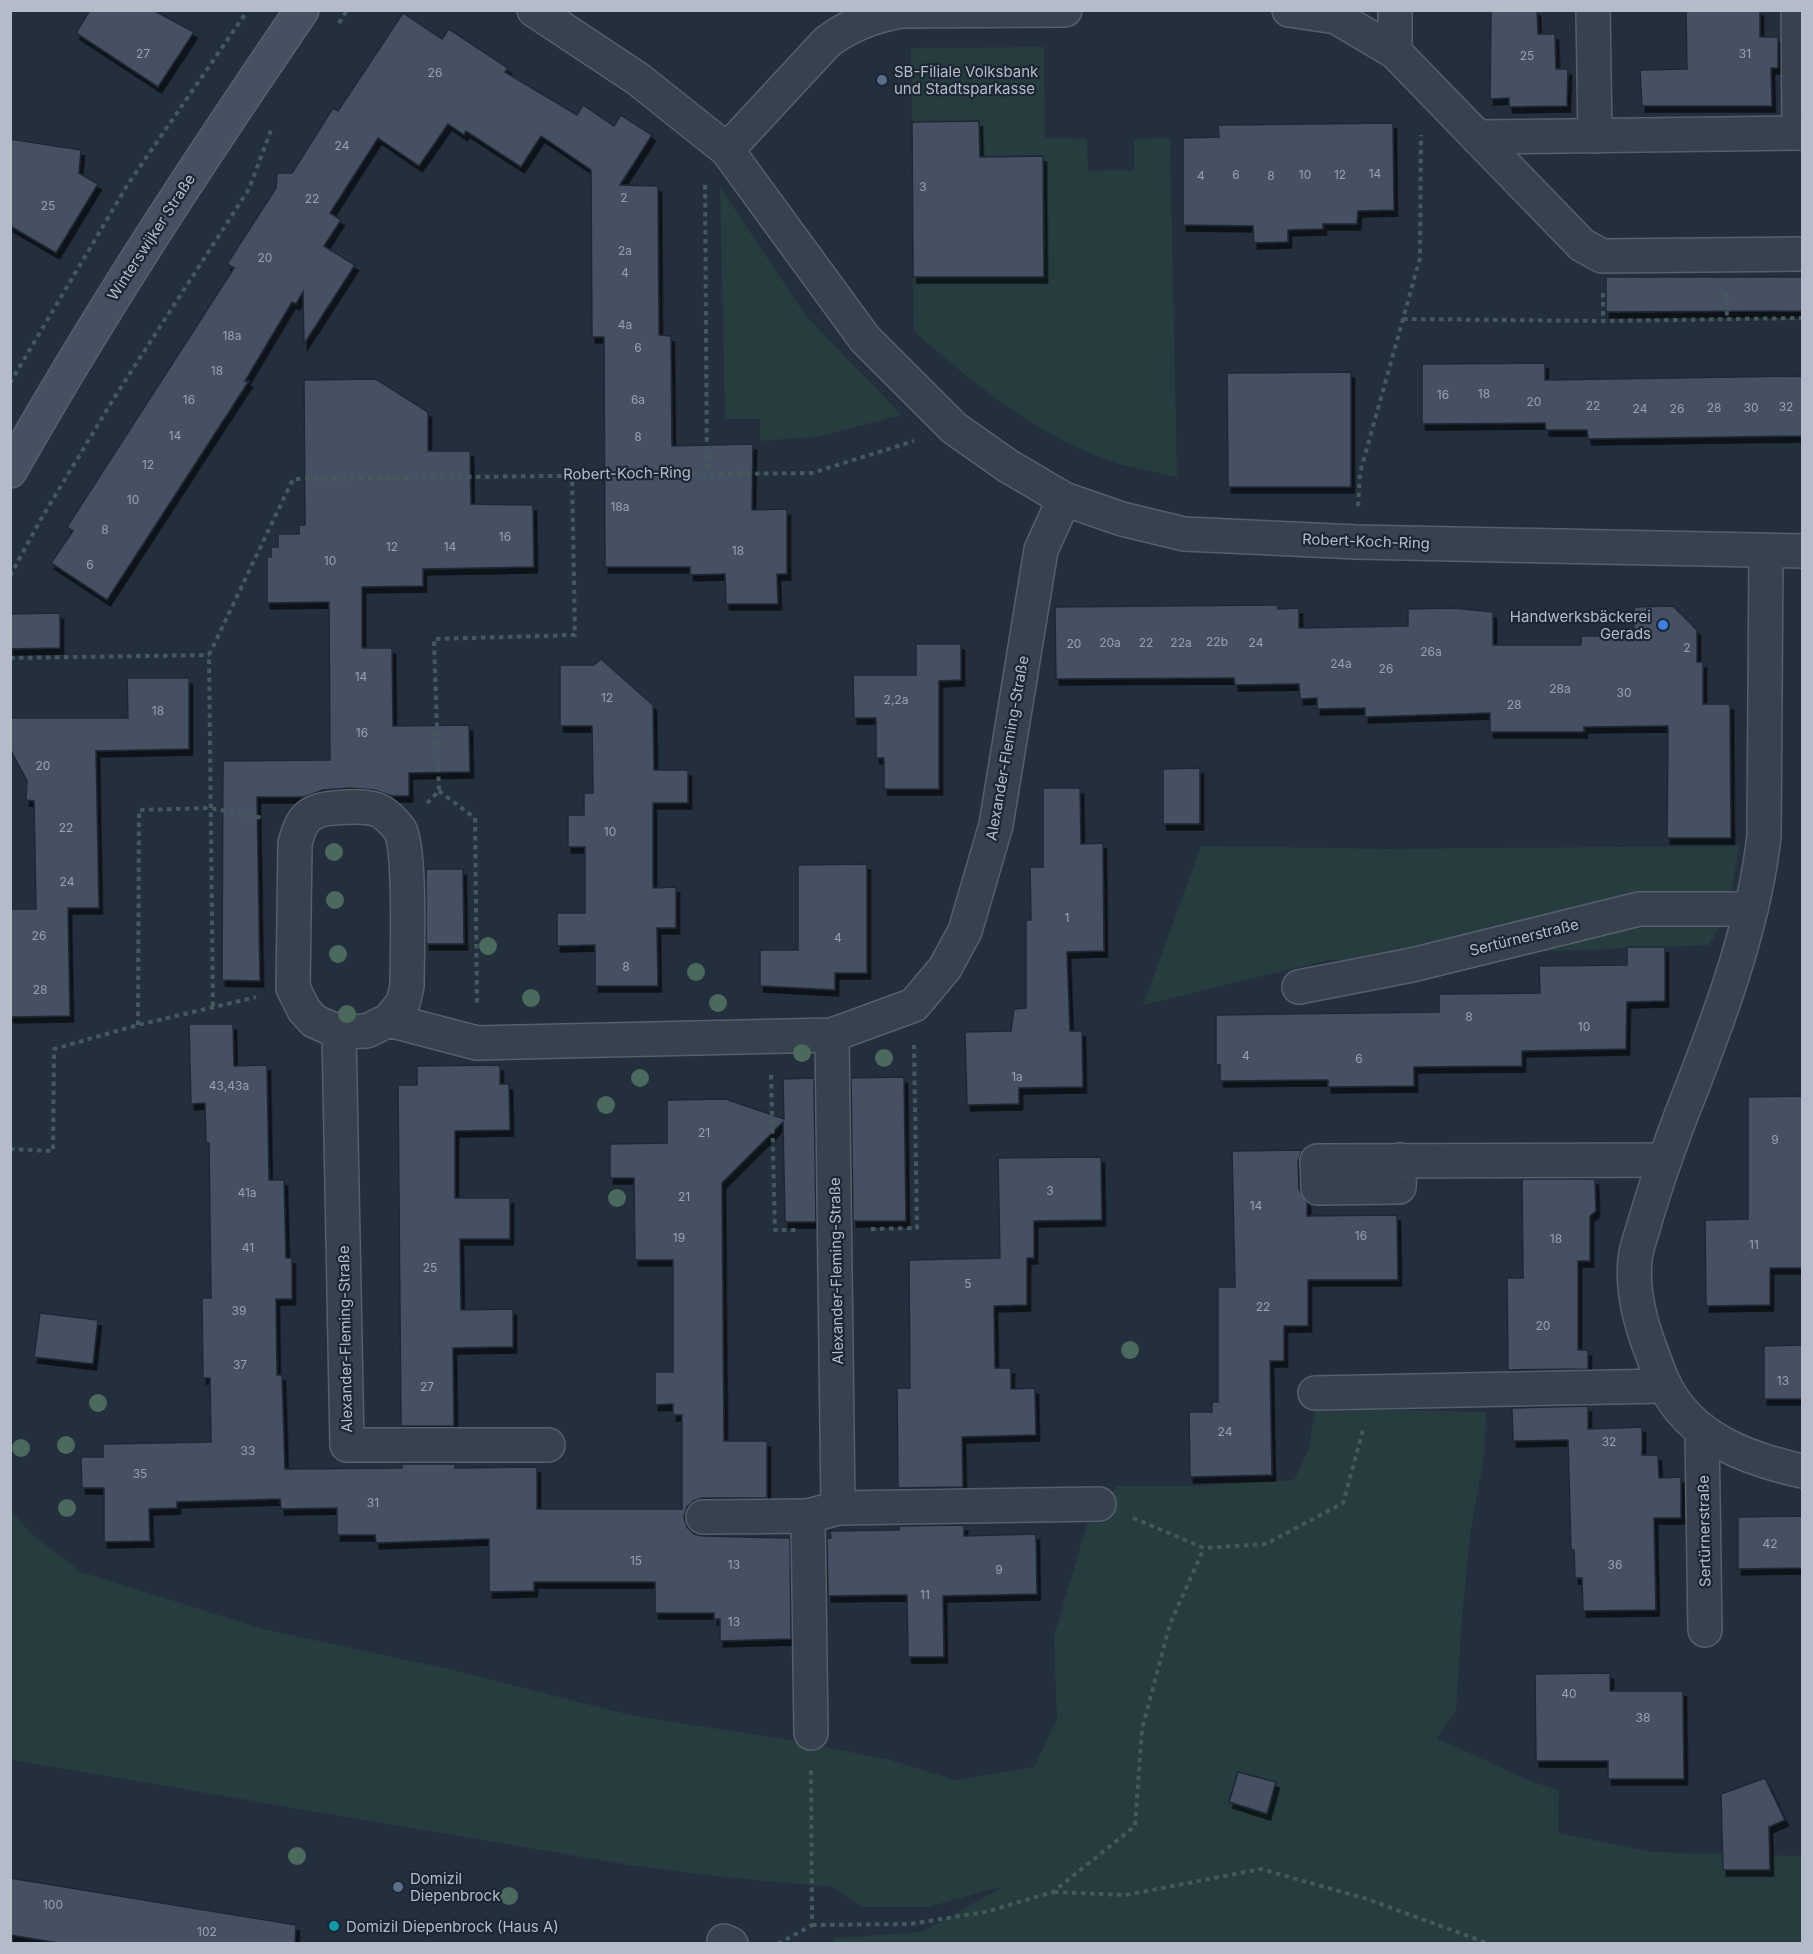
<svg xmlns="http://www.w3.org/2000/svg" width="1813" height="1954" viewBox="0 0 1813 1954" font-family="Inter,sans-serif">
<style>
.green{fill:#263c3f}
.building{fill:#455162;stroke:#1f2835;stroke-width:1.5;filter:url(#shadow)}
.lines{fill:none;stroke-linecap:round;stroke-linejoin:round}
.street-casing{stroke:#565f6c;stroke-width:36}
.secondary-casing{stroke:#565f6c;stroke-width:36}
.path{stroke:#44595c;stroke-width:4;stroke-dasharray:4.5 4.5;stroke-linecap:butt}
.street{stroke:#38414e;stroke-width:33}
.secondary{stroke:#465061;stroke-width:33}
.tree{fill:#4b6a5d}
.service-dot{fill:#5c6f8a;stroke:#1d2633;stroke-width:2}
.shop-dot{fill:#3f7fe0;stroke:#1d2633;stroke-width:2}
.culture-dot{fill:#0f9aa8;stroke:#1d2633;stroke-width:2}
.labels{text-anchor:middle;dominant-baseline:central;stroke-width:4.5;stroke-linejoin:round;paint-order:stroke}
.number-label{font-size:12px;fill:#98a1af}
.poi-label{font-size:15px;fill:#b4bcc9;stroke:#1d2633;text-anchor:start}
.street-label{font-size:15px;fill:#b4bcc9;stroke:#1d2633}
</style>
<defs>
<filter id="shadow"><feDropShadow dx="3.5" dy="6" stdDeviation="0" flood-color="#0009"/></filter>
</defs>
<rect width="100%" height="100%" fill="#242f3e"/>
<g class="green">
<path d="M1044,47L1045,138L1087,139L1088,171L1134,170V139L1170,138L1177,477C1152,471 1124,467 1101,458C1030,430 970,381 914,331L913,277H1044L1043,157H980L979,121L912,122L911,48Z"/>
<path d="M720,187L806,316L902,415L816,437L760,441V419H725Z"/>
<path d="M1201,846L1386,849L1739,846L1728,914L1709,945L1329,960L1143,1005Z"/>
<path d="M1316,1408L1486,1412L1485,1452L1471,1528L1462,1619L1456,1710L1437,1738L1532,1782L1559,1790L1558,1833L1652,1852L1802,1856V1943H832L834,1938L922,1932L1004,1886L928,1907H862L833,1887L723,1877L629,1865L12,1760L11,1756V1511L33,1535L81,1572L263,1629L444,1668L634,1716L779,1738L890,1760L956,1780L1034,1767L1057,1719L1054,1637L1072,1575L1087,1525L1117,1486H1193L1294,1480L1308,1451Z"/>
</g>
<g class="building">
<path d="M90,10H153L194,32L158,87L76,33Z"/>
<path d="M1491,10H1537L1538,34H1555L1556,69H1568L1567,106L1509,107V98L1490,99Z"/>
<path d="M1686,10H1760V37H1778V68H1771L1772,106H1642L1640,70L1687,69Z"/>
<path d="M403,13L442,39L449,29L508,68L505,72L577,115L583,105L614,126L621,115L652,135L620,185L658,186L659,335L671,336L672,446L753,444L752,510L787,509V574H777L778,604H726L725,574L690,575V567H605L604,337H592L591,170L541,136L521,167L466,131L464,135L448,124L419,166L378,138L330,213L341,220L324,246L355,265L304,344L303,292L296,304L292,302L245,381H249L107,600L51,563L73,531L67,527L234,268L227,264L276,188L277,173H292L333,108L338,111Z"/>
<path d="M979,121L980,157L1043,156L1044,277H913L912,122Z"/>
<path d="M1393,123L1394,210L1358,211L1357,224H1323V229L1288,230V242L1254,243L1253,226L1183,225V138L1219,137L1218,125Z"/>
<path d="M10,139L81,150L79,173L98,184L56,253L10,226Z"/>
<path d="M1606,277H1803V311L1606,312Z"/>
<path d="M1545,363V380L1803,376V436L1588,439L1587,430H1546L1545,423L1422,424V364Z"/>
<path d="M1351,372V487H1228L1227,373Z"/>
<path d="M376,379L428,412V451H470L471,504L533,505L534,567L423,569V586L362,587V648H392L393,726L469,725L470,772L409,773V796H392L374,790L351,788L323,790L304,797H257L260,981L222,980L223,761L330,760L329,602L267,603V557H271V547H278V534H299V525H305L304,380Z"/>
<path d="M1278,605V609L1299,608V628L1408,626V609L1454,608L1493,612V645H1581V636H1634V607L1673,606L1697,630V662H1703V704H1730L1731,838H1667L1668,726L1584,727V732H1490V713L1365,717V708L1317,709V698L1300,699L1299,684L1235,685L1234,678L1056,679L1055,607Z"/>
<path d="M60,613V648L10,649V614Z"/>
<path d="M916,644H961V680L939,681V789H884V758H876V718H854L853,675H916Z"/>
<path d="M601,659L653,705L654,770H688V803H653V888L676,887V928H657L658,986H595V945L557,946V913H585V847H568V815H584V793H593L592,726H560V665H594Z"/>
<path d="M127,678H189V749L96,751L99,908H68L70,1016L10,1017V909H36L34,801L26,800L27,781L10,749V718H128Z"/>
<path d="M1200,768V824H1163V769Z"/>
<path d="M1043,788H1080L1081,844L1103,843L1104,951L1067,952L1070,1031H1082L1083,1087L1019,1088V1104L967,1105L965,1032L1011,1031L1014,1009L1026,1008V920H1031L1030,867H1043Z"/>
<path d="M867,864V973H835V990L760,986V950H798V865Z"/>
<path d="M426,869H463L464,944H426Z"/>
<path d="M1627,947H1665V1001L1627,1002L1626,1049L1522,1051V1066L1414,1067V1086L1328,1087V1080L1220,1081V1065H1216V1015L1439,1012V994L1540,993L1539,966L1627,965Z"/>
<path d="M189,1024H233L234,1066L267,1065L269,1180H284L286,1258H292V1299H276L277,1375H282L285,1469L402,1468V1464H455V1468L537,1467V1509H682V1415H673V1404L655,1405V1372H673V1260H635L634,1178H610V1144L667,1143V1100L726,1099L784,1119L783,1079L814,1078L816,1222H785L783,1122L722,1183L724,1441H767V1498H702L694,1501L687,1507L684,1517L687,1527L694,1534L703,1536L790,1538L791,1639L720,1641V1619H714V1613H655V1582H534V1591L489,1592V1539L376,1543L375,1535H337V1508L281,1509L280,1499L177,1502V1508L149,1509L150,1541L104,1542V1488H82L81,1457H103V1444L211,1442L210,1378H203L202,1298H211L209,1143H206L205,1103L191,1104Z"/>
<path d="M500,1065V1084H509L510,1130L455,1131V1198H510V1239H460L461,1310L513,1309V1347L453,1348L454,1426H401L398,1085H417V1066Z"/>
<path d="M904,1077L906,1221H853L851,1078Z"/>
<path d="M1803,1096V1268H1770V1305L1706,1306L1705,1220L1748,1219V1097Z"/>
<path d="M1302,1150L1298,1162L1299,1189L1307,1202V1216L1397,1215L1398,1280H1308V1326H1284V1361H1270L1272,1475L1190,1477L1189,1412H1212V1402H1218V1287H1235L1232,1151Z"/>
<path d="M1101,1157L1102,1220L1034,1221V1258H1027V1305L994,1306L995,1368H1011V1389L1035,1388L1036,1435L962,1437L963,1487L898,1488L897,1388H910L909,1260L1000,1258L998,1158Z"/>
<path d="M1522,1179H1595L1596,1211L1590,1216V1261H1578V1350H1588V1369L1508,1370L1507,1278H1523Z"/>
<path d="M40,1313L98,1320L93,1364L34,1357Z"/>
<path d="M1803,1345V1399H1764V1346Z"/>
<path d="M1588,1406V1429L1642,1427V1455H1658L1659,1478L1681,1477V1518H1654L1656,1610L1583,1611L1582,1578H1575L1574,1550H1571L1568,1440L1513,1441L1512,1408Z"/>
<path d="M1803,1516V1568L1738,1569V1517Z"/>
<path d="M964,1525V1536L1036,1534L1037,1594L943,1596L944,1657H908L907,1595L828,1596L827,1538H831L830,1531L899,1530V1526Z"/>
<path d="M1610,1673V1691H1683L1684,1779H1608V1761H1536L1535,1674Z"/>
<path d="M1238,1772L1276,1782L1267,1814L1229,1802Z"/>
<path d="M1765,1778L1785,1820L1769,1827L1770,1870H1723L1721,1794Z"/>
<path d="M10,1878L296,1925L295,1944H65L10,1935Z"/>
</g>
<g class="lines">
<defs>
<g id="street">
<path d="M534,10L638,79L727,150L865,339L954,428L1008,466L1064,499L1122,519L1184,534L1357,542L1802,551"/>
<path d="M1289,10L1336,17L1395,52L1582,245L1602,256L1802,254"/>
<path d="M1593,10L1595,136"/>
<path d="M1798,10L1799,133"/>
<path d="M1395,52V10"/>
<path d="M1477,137L1802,133"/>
<path d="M727,150L827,42C849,25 873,16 901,11L1065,10"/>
<path d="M1766,551L1764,836C1754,928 1716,1027 1682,1113C1668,1150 1655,1187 1644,1225C1641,1236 1636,1248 1635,1260C1632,1289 1640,1321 1650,1348C1655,1361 1659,1374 1665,1386C1692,1439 1748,1459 1802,1471"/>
<path d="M1299,987L1412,965L1639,909H1751"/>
<path d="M389,1020L403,1003L407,986C407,956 411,851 400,830C396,824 386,814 380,811C368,805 348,807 334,808C308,810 301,819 295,844L293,988L304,1010L314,1021L339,1032L367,1031L389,1020L477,1043L832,1035L914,1005L945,968L965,931L996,825L1041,550L1064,499"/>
<path d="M339,1032L347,1445H548"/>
<path d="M1400,1160L1399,1187L1318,1188L1317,1161L1665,1160"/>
<path d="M1315,1393L1665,1386"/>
<path d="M1702,1433L1705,1630"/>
<path d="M838,1508L1099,1504"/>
<path d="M703,1517L808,1516"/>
<path d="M811,1733L808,1516L838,1508L832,1035"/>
<path d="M724,1941L731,1944"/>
</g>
<path id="secondary" d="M10,471C100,312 199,161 302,10"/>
</defs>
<use href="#street" class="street-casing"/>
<use href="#secondary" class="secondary-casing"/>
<g class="path">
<path d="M339,23L347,10"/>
<path d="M705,185L707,472"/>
<path d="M1603,293V321"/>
<path d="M1726,293L1727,319"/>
<path d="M1403,319L1603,321L1802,318"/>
<path d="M10,383L128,184L248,10"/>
<path d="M1358,506L1360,473L1420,258L1421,135"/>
<path d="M10,576L41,519L114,398L249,189L271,130"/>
<path d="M10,658L209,655"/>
<path d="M439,791L475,818L477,1003"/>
<path d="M427,803L439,791L434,639L575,635L572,474"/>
<path d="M213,1006L209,655L293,479L812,473L914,441"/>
<path d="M138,1025L139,810L210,808L263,818"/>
<path d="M771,1075L775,1230H798"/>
<path d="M10,1149L53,1151L54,1049L138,1025L256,997"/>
<path d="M871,1229L917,1228L914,1045"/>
<path d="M1133,1518L1204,1548L1266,1544L1343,1503L1363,1430"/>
<path d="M1054,1892L1126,1895L1261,1869L1367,1899L1490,1944"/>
<path d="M812,1925L910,1924L985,1912L1053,1892L1135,1826L1142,1729L1170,1624L1204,1548"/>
<path d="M778,1944L812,1925L811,1770"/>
</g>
<use href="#street" class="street"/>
<use href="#secondary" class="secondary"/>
</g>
<g class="tree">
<circle cx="334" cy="852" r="9"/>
<circle cx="335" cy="900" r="9"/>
<circle cx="488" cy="946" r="9"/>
<circle cx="338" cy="954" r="9"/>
<circle cx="696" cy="972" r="9"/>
<circle cx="531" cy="998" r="9"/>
<circle cx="718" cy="1003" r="9"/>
<circle cx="347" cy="1014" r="9"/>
<circle cx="802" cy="1053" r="9"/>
<circle cx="884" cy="1058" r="9"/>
<circle cx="640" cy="1078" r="9"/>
<circle cx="606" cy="1105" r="9"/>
<circle cx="617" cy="1198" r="9"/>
<circle cx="1130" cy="1350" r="9"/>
<circle cx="98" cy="1403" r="9"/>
<circle cx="66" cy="1445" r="9"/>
<circle cx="21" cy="1448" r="9"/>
<circle cx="67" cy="1508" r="9"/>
<circle cx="297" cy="1856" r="9"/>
<circle cx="509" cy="1896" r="9"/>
</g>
<g class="service-dot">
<circle cx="882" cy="80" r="6"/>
<circle cx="398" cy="1887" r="6"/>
</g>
<circle class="shop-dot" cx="1663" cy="625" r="6"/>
<circle class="culture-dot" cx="334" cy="1926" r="6"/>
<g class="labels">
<g class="number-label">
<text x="143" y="53">27</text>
<text x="1745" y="53">31</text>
<text x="1527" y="55">25</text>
<text x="435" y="72">26</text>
<text x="342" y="145">24</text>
<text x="1375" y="173">14</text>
<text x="1236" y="174">6</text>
<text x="1305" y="174">10</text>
<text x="1340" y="174">12</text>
<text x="1201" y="175">4</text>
<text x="1271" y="175">8</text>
<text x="923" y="186">3</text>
<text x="624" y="197">2</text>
<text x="312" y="198">22</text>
<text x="48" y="205">25</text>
<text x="625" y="250">2a</text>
<text x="265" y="257">20</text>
<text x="625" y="272">4</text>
<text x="625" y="324">4a</text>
<text x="232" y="335">18a</text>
<text x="638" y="347">6</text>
<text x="217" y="370">18</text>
<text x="1484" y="393">18</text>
<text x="1443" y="394">16</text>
<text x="189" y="399">16</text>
<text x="638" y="399">6a</text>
<text x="1534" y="401">20</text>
<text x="1593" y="405">22</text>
<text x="1786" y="406">32</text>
<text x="1714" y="407">28</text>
<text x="1751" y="407">30</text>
<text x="1640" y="408">24</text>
<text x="1677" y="408">26</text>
<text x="175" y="435">14</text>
<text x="638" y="436">8</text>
<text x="148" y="464">12</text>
<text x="133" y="499">10</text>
<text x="620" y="506">18a</text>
<text x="105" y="529">8</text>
<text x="505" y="536">16</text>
<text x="392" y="546">12</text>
<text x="450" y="546">14</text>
<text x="738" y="550">18</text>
<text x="330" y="560">10</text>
<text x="90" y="564">6</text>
<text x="1217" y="641">22b</text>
<text x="1110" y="642">20a</text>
<text x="1146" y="642">22</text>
<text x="1181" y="642">22a</text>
<text x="1256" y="642">24</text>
<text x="1074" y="643">20</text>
<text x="1687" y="647">2</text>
<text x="1431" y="651">26a</text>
<text x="1341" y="663">24a</text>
<text x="1386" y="668">26</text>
<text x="361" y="676">14</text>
<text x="1560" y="688">28a</text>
<text x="1624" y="692">30</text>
<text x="607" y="697">12</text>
<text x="896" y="699">2,2a</text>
<text x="1514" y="704">28</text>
<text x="158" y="710">18</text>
<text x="362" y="732">16</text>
<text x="43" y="765">20</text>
<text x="66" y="827">22</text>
<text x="610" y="831">10</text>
<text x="67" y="881">24</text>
<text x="1067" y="917">1</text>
<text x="39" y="935">26</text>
<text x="838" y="937">4</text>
<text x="626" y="966">8</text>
<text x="40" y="989">28</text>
<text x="1469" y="1016">8</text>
<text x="1584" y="1026">10</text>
<text x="1246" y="1055">4</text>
<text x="1359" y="1058">6</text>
<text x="1017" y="1076">1a</text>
<text x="229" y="1085">43,43a</text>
<text x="704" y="1132">21</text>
<text x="1775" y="1139">9</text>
<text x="1050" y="1190">3</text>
<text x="247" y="1192">41a</text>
<text x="684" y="1196">21</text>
<text x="1256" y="1205">14</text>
<text x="1361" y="1235">16</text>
<text x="679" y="1237">19</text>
<text x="1556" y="1238">18</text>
<text x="1754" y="1244">11</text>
<text x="248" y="1247">41</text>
<text x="430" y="1267">25</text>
<text x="968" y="1283">5</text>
<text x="1263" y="1306">22</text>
<text x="239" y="1310">39</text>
<text x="1543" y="1325">20</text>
<text x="240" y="1364">37</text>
<text x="1783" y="1380">13</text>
<text x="427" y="1386">27</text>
<text x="1225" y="1431">24</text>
<text x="1609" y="1441">32</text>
<text x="248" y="1450">33</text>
<text x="140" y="1473">35</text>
<text x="373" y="1502">31</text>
<text x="1770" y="1543">42</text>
<text x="636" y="1560">15</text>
<text x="734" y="1564">13</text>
<text x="1615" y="1564">36</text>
<text x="999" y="1569">9</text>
<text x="925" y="1594">11</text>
<text x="734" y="1621">13</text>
<text x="1569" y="1693">40</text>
<text x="1643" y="1717">38</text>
<text x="53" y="1904">100</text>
<text x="207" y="1931">102</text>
</g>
<g class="poi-label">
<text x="894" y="71">SB-Filiale Volksbank<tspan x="894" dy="17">und Stadtsparkasse</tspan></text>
<text x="1651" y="616" text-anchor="end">Handwerksbäckerei<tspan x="1651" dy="17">Gerads</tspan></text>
<text x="410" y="1878">Domizil<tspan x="410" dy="17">Diepenbrock</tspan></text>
<text x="346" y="1926">Domizil Diepenbrock (Haus A)</text>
</g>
<g class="street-label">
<text transform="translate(151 237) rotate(-57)">Winterswijker Straße</text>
<text transform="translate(627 473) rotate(-1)">Robert-Koch-Ring</text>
<text transform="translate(1366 541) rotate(2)">Robert-Koch-Ring</text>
<text transform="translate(1007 748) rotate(-80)">Alexander-Fleming-Straße</text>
<text transform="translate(1524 937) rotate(-14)">Sertürnerstraße</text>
<text transform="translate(836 1271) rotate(-91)">Alexander-Fleming-Straße</text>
<text transform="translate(345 1339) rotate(-91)">Alexander-Fleming-Straße</text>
<text transform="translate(1704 1531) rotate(-91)">Sertürnerstraße</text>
</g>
</g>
<rect width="1813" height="1954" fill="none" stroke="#b4bcc9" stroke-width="24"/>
</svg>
